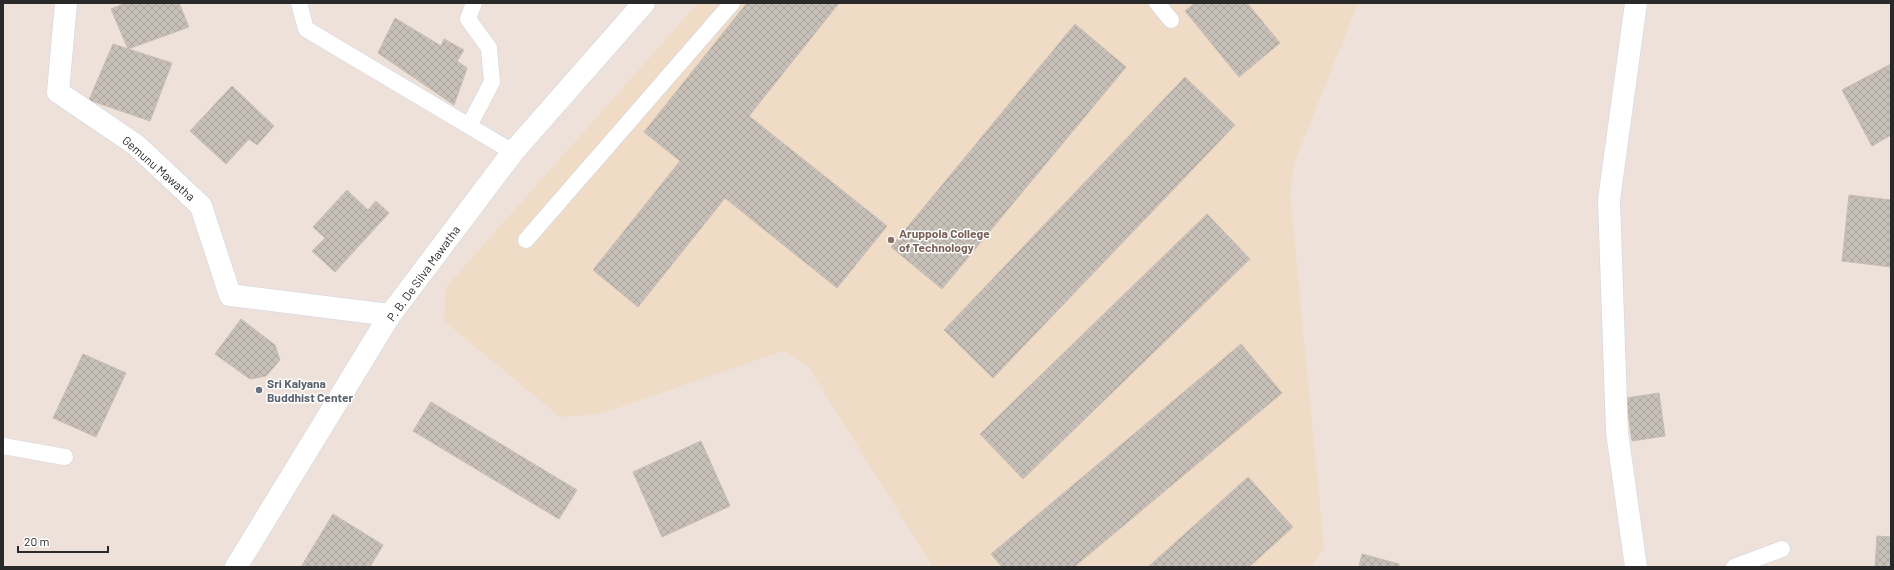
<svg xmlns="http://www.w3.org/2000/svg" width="1894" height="570" viewBox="0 0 1894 570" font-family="Barlow,sans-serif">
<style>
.education{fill:#f0dcc6}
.building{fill:url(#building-cross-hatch);stroke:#c8bdb3}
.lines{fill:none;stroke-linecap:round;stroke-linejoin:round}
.lane-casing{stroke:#ced5e3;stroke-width:17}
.street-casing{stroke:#ced5e3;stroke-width:23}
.secondary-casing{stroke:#ced5e3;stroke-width:23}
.lane{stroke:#fff;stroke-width:16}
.street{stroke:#fff;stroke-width:22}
.secondary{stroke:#fff;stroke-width:22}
.education-dot{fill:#8d6e63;stroke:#fff;stroke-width:1.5}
.worship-dot{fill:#6b7280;stroke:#fff;stroke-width:1.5}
.labels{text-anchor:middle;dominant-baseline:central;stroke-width:3;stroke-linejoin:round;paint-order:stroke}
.street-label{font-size:12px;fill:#292929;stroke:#fff}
.education-label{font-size:12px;font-weight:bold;fill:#785e54;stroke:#fff;text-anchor:start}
.worship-label{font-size:12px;font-weight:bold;fill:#5b616d;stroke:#fff;text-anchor:start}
</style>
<defs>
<pattern id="building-cross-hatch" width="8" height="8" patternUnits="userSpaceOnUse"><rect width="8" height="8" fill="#c7c0b8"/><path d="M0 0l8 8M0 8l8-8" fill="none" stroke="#aba59e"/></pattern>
</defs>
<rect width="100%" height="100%" fill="#ede1d9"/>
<path class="education" d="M698,3H1358L1294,164L1290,193L1324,548L1311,567H933L807,365L783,351L600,414L560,417L444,321L446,287Z"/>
<g class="building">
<path d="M126,3H179L189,27L128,49L111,9Z"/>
<path d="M747,3H839L749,116L887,226L837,288L725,198L638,307L593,270L680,161L644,132Z"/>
<path d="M1195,3H1247L1280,43L1239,77L1185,11Z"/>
<path d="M395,18L441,46L444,39L464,50L457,61L467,68L454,105L378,53Z"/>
<path d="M1075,24L1126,67L942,289L891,247Z"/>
<path d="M113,44L172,63L150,121L89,100Z"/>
<path d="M1891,64V135L1872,146L1842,90Z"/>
<path d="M1185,77L1235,125L993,378L944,330Z"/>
<path d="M232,86L274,126L257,145L249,139L226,164L190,131Z"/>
<path d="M347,190L368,210L376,201L389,213L335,272L312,251L325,238L313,227Z"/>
<path d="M1849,195L1891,200V267L1842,261Z"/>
<path d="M1207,214L1250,259L1023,479L980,434Z"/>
<path d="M241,319L275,345L280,360L266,376L250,379L215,354Z"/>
<path d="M1241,344L1282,393L1074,567H1002L991,554Z"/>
<path d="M83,354L126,373L96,437L53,418Z"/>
<path d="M1659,393L1665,436L1632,441L1626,398Z"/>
<path d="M431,402L577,490L559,519L413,431Z"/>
<path d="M701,441L730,506L662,537L633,472Z"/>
<path d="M1248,477L1293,527L1249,567H1148Z"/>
<path d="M333,514L383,545L370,567H301Z"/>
<path d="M1877,536L1891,537V567H1875Z"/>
<path d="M1362,554L1399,564V567H1359Z"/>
</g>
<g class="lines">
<defs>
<g id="lane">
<path d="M299,3L306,29L513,152"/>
<path d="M1157,3L1171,20"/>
<path d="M469,126L492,82L489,48L468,19L474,3"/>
<path d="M526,240L732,3"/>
<path d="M3,446L65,457"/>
<path d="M1734,567L1782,549"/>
</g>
<g id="street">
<path d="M66,3L58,92L136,145L201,206L230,295L390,315"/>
<path d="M1636,567L1617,432L1609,200L1636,3"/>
</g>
<path id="secondary" d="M236,567L390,315L513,152L644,3"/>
</defs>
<use href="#lane" class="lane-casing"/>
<use href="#street" class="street-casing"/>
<use href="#secondary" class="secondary-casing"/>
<use href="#lane" class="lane"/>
<use href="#street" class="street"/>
<use href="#secondary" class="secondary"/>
</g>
<circle class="education-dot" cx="891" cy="240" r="4"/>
<circle class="worship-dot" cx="259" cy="390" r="4"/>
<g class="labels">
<g class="street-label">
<text transform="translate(159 168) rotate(41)">Gemunu Mawatha</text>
<text transform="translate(423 273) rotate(-54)">P. B. De Silva Mawatha</text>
</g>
<g class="education-label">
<text x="899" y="233">Aruppola College<tspan x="899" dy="14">of Technology</tspan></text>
</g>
<g class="worship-label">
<text x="267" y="383">Sri Kalyana<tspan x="267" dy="14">Buddhist Center</tspan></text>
</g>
</g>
<rect width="1894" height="570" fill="none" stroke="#292929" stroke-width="8"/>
<path d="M18 546v6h90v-6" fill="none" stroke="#292929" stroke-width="2"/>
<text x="24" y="546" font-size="12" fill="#292929" stroke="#ffffff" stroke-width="3" paint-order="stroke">20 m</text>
</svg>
